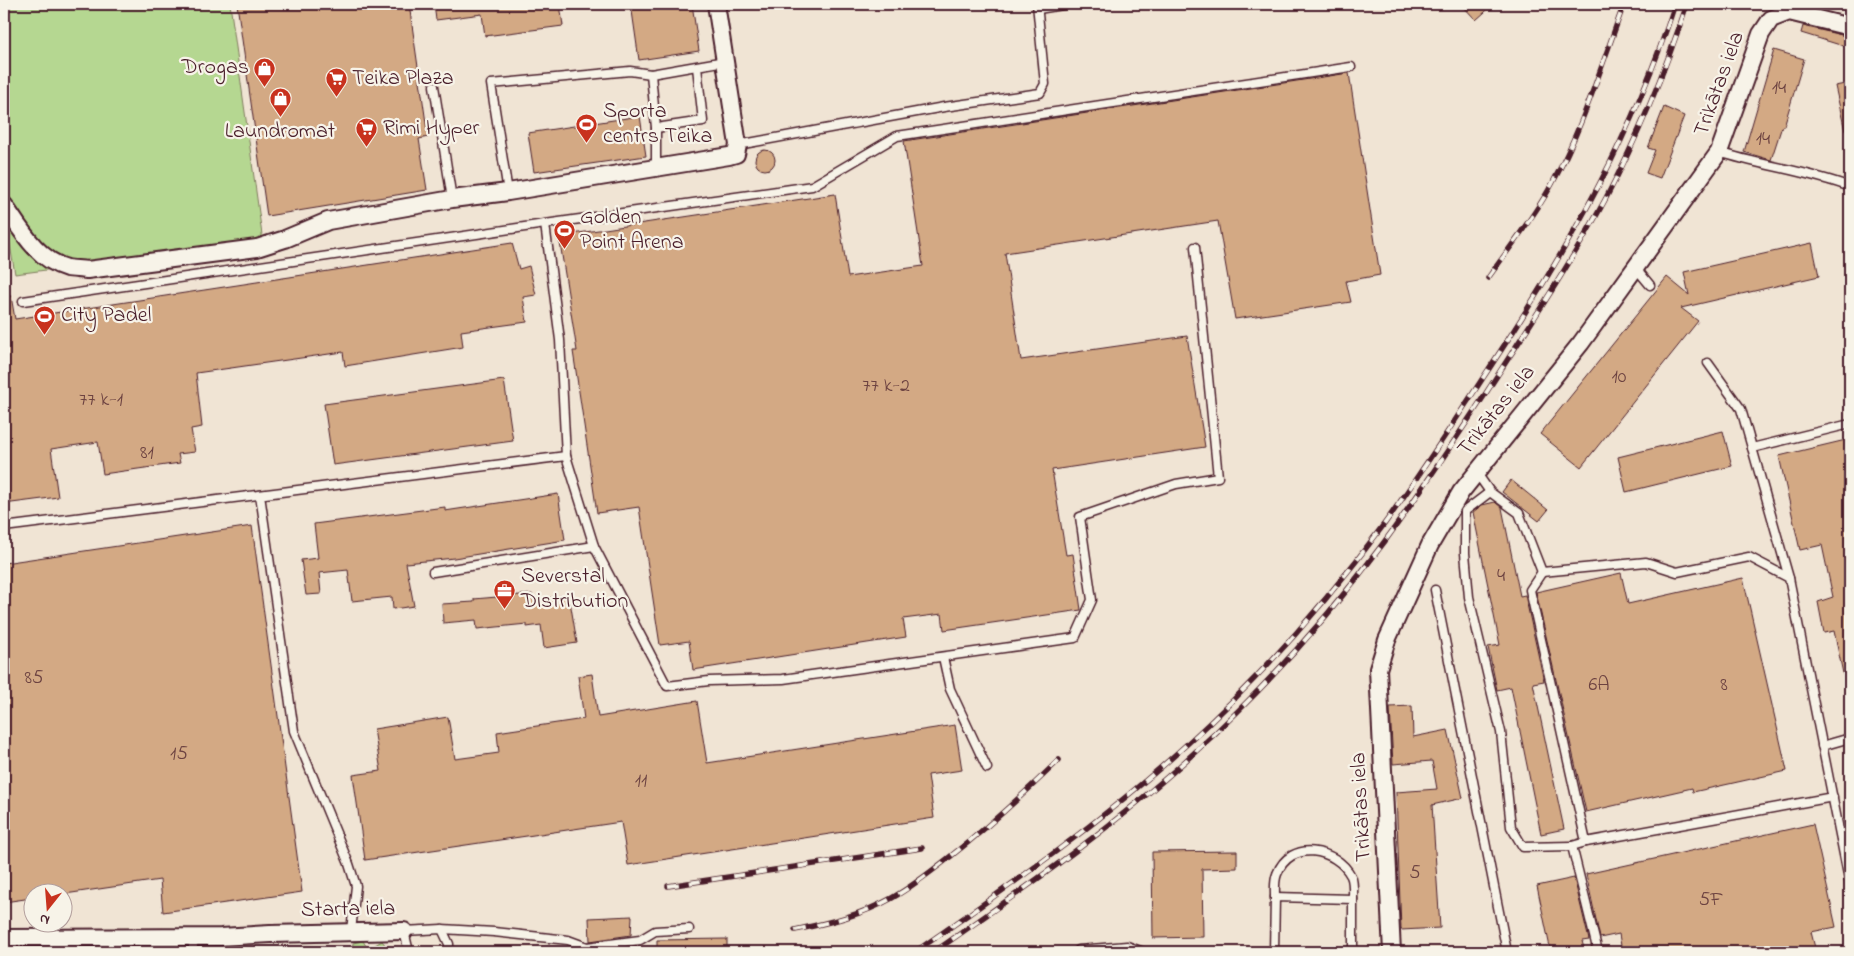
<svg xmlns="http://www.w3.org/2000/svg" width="1854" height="956" viewBox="0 0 1854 956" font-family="'Indie Flower',sans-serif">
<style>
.green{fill:#b5d791;stroke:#807b5e}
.building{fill:#d3a984;stroke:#4a1f2b}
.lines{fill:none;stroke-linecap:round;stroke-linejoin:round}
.service-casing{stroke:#4a1f2b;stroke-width:11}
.minor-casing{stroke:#4a1f2b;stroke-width:20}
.service{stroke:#f7f3e8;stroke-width:8}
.minor{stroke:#f7f3e8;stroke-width:16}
.rail-casing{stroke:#4a1f2b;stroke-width:5.5}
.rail{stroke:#f7f3e8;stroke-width:4;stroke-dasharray:11;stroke-linecap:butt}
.labels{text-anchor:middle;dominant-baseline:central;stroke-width:4.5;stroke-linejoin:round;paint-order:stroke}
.number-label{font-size:20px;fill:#6c4241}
.poi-label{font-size:22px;fill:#4a1f2b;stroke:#f7f3e8;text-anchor:start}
.street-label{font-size:22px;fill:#4a1f2b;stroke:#f7f3e8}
</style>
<rect width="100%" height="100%" fill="#f0e4d4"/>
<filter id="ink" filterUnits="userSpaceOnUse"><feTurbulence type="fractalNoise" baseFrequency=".02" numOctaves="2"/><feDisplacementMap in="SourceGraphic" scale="10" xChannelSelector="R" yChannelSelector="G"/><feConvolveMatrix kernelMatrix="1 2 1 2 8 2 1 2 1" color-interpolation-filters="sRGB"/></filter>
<g filter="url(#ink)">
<g class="green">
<path d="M4,4H230L263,242L15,274L4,210Z"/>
<path d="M363,941L368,949L382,941L391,952H352L353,943Z"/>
</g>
<g class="building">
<path d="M237,4H409L428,137L419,139L427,190L267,216Z"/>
<path d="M434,4H560L563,26L485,36L482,14L436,20Z"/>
<path d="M631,4H692L699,51L639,60Z"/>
<path d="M1461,4H1494L1476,20Z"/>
<path d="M1803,26L1850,37V48L1801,33Z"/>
<path d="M1774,50L1804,59L1784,126H1782L1771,160L1744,152Z"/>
<path d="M1349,73L1380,275L1346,281L1351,302L1235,319L1218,221L1005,253L1021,360L1187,336L1205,447L1052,470L1066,555L1073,554L1081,610L944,630L942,614L903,619L906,637L693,670L689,641L660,645L639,507L597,513L573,351H577L559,236L835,194L848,277L923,266L904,141Z"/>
<path d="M1850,83V130L1845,131L1835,86Z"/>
<path d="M1664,107L1684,116L1660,178L1646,173L1655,150L1648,148Z"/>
<path d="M640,116L646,156L534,172L528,133Z"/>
<circle cx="765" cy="160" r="10"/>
<path d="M512,243L519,269L529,266L536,295L523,297L527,322L461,331L463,347L345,366L343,352L196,373L202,427L191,429L195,452L178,454L180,463L103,474L98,442L51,449L58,497L4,504V296H11L15,319Z"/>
<path d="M1812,243L1819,276L1681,308L1698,321L1581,467L1540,434L1667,277L1689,295L1684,272Z"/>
<path d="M504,380L513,441L333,465L324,404Z"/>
<path d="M1723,431L1732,466L1626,492L1618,457Z"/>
<path d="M1850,439V682L1845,683L1834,631L1824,633L1818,602L1833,597L1822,545L1800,550L1779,456Z"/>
<path d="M1511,480L1548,510L1539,521L1502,492Z"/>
<path d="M558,494L565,540L454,558L406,563L414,606L393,609L392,597L352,601L348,570L319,573L321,594L306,595L301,560L318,558L314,524L445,507V511Z"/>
<path d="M1495,502L1502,508L1520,596L1525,595L1544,681L1533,683L1564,829L1541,834L1511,687L1497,690L1488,647L1500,645L1473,512L1482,505Z"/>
<path d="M252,526L302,892L163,912L160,880L65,894H32V898L4,902V563Z"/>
<path d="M1621,573L1628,604L1743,578L1787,771L1693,792L1692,788L1586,812L1536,592Z"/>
<path d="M532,594L533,600L569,595L577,643L544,648L541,625L527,627V624L477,629L476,620L443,623L442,604L474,602V599Z"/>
<path d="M592,674L598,717L697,701L707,763L955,725L962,770L928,775L934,818L628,865L621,822L365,860L353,775L381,771L374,729L448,717L455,759L499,753L497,732L584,719L578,676Z"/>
<path d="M1412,706L1413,737L1448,730L1463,798L1432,805L1440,928L1401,930L1396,792L1437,789L1432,761L1393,764L1390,707Z"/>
<path d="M1813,824L1836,927L1811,932L1816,952H1622L1619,934L1600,938L1586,874Z"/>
<path d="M1237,851V868L1202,869L1203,937L1153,938L1152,852Z"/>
<path d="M1574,878L1589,940L1582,941L1585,952H1551L1537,886Z"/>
<path d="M632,916L631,935L590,941L589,918Z"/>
<path d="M727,939V952H657V940Z"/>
</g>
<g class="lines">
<defs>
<g id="service">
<path d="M1038,9L1069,4"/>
<path d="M651,74L656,128V168"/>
<path d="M434,86L452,199"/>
<path d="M656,128L703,121L697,67"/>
<path d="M738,145L944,107L1040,93L1045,84L1037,4"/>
<path d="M1719,152C1762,166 1808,171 1850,187"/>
<path d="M508,192L491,84L630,71L651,74L725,61"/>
<path d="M545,224L560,340L566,456L594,546L667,686L709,681L783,679L1075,638L1092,600L1080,517L1176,484L1218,477L1195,247"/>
<path d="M1635,267L1650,285"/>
<path d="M23,301L545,224L812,186L897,136L1351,67"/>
<path d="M1708,363L1741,409L1789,578"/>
<path d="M1752,448L1850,424"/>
<path d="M1476,472L1490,492L1519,513L1542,572"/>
<path d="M1490,492L1465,511V553L1469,597L1501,732L1511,827L1523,847L1572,846"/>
<path d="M260,495L294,731L349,864L356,886L351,931"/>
<path d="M4,527L566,456"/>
<path d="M433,572L594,546"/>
<path d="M1542,572L1646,562L1677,572L1749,557L1789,578L1850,885"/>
<path d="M1542,572L1530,590L1586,842L1572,846L1598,952"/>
<path d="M1435,590L1507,952"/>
<path d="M943,657L950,689L987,768"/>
<path d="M1822,746L1850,738"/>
<path d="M1586,842L1833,797"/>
<path d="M1275,897C1275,891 1274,881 1277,874C1290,839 1336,848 1351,876C1354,882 1353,892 1353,899"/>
<path d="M442,929L449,944V952"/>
<path d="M193,952V937"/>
<path d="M409,952L404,931L442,929L494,932L568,940L587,947L640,940L655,931L689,929"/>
<path d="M1077,952L1079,950L1127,946L1143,952"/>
<path d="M1274,952L1275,897L1353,899V952"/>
</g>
<g id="minor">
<path d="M4,205C20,228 37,260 67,268C73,269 80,269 87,270L257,248L285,239L328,221L452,199L508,192L729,156L736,154L738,145L716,4"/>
<path d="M4,938L221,937L270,934L404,931"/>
<path d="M1392,952L1378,669L1387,640L1430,545L1461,492L1581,343L1719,152L1761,34L1771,19L1789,12L1850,27"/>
</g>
</defs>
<use href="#service" class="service-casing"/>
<use href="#minor" class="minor-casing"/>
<use href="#service" class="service"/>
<use href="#minor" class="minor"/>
<defs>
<g id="rail">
<path d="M1488,278C1510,247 1534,217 1552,184C1583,127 1602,64 1624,4"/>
<path d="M668,886L922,848"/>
<path d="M795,930C828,923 862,915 892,898C913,886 932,871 951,856C989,826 1024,794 1059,760"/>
<path d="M915,952C1008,887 1102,822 1186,745C1260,678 1326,603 1385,523C1424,469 1460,413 1496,358C1571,243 1633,135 1675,4"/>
<path d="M934,952C1024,889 1114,827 1194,753C1264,689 1329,617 1385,541C1420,493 1453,443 1486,393C1527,329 1570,265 1606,198C1639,135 1665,71 1687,4"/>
</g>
</defs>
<use href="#rail" class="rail-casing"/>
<use href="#rail" class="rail"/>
</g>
</g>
<defs>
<symbol id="shop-pin" viewBox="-11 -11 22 30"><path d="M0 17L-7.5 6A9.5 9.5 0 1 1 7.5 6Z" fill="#c8321e" stroke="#f7f3e8"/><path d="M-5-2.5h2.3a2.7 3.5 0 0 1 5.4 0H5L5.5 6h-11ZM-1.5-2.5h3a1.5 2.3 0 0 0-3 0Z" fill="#fff"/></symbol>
<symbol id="supermarket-pin" viewBox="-11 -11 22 30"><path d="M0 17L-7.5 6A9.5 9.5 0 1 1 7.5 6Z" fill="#c8321e" stroke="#f7f3e8"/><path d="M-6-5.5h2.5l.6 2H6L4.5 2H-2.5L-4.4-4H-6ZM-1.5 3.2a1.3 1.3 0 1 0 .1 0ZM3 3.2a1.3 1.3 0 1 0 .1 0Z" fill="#fff"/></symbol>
<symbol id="stadium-pin" viewBox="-11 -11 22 30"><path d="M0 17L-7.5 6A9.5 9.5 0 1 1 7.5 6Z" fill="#c8321e" stroke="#f7f3e8"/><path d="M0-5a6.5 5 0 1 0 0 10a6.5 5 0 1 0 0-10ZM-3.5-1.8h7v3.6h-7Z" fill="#fff"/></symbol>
<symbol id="office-pin" viewBox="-11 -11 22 30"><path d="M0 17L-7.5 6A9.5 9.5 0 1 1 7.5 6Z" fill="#c8321e" stroke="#f7f3e8"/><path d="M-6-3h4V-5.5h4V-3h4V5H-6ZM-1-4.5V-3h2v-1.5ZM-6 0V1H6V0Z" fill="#fff"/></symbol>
</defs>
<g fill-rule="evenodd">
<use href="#shop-pin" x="252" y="56" width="25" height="34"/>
<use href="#supermarket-pin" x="324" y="66" width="25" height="34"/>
<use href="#shop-pin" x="268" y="86" width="25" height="34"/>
<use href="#stadium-pin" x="574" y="112" width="25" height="34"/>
<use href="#supermarket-pin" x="354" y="116" width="25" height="34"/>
<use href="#stadium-pin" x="552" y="218" width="25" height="34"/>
<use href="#stadium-pin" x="32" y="304" width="25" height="34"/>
<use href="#office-pin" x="492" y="578" width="25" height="34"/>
</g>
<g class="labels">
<g class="number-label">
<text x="1779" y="88">14</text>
<text x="1763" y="139">14</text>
<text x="1619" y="377">10</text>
<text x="886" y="386">77 k-2</text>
<text x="101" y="400">77 k-1</text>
<text x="147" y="453">81</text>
<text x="1501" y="576">4</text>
<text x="34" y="678">85</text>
<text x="1599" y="685">6A</text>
<text x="1724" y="685">8</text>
<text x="179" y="754">15</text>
<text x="641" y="781">11</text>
<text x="1415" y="873">5</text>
<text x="1711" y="900">5F</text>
</g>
<g class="poi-label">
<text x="249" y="68" text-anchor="end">Drogas</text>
<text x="352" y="79">Teika Plaza</text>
<text x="603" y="112">Sporta<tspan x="603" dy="25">centrs Teika</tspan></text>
<text x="383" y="129">Rimi Hyper</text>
<text x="280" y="132" text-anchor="middle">Laundromat</text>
<text x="580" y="218">Golden<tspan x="580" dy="25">Point Arena</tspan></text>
<text x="61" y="316">City Padel</text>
<text x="521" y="577">Severstal<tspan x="521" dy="25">Distribution</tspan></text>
</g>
<g class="street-label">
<text transform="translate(1720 84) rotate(-70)">Trikātas iela</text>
<text transform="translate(1497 411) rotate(-51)">Trikātas iela</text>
<text transform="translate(1362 807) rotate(-93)">Trikātas iela</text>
<text transform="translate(348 910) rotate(-1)">Starta iela</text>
</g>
</g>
<rect width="1854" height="956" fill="none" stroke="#f7f3e8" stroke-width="20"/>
<rect x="10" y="10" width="1834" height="936" fill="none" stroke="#4a1f2b" stroke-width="2" filter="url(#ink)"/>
<g transform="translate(48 908) rotate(197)"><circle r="24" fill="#f7f3e8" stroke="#b29e9c"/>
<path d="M0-4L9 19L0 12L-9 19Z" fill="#c8321e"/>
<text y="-8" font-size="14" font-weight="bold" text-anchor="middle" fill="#4a1f2b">N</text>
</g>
</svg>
